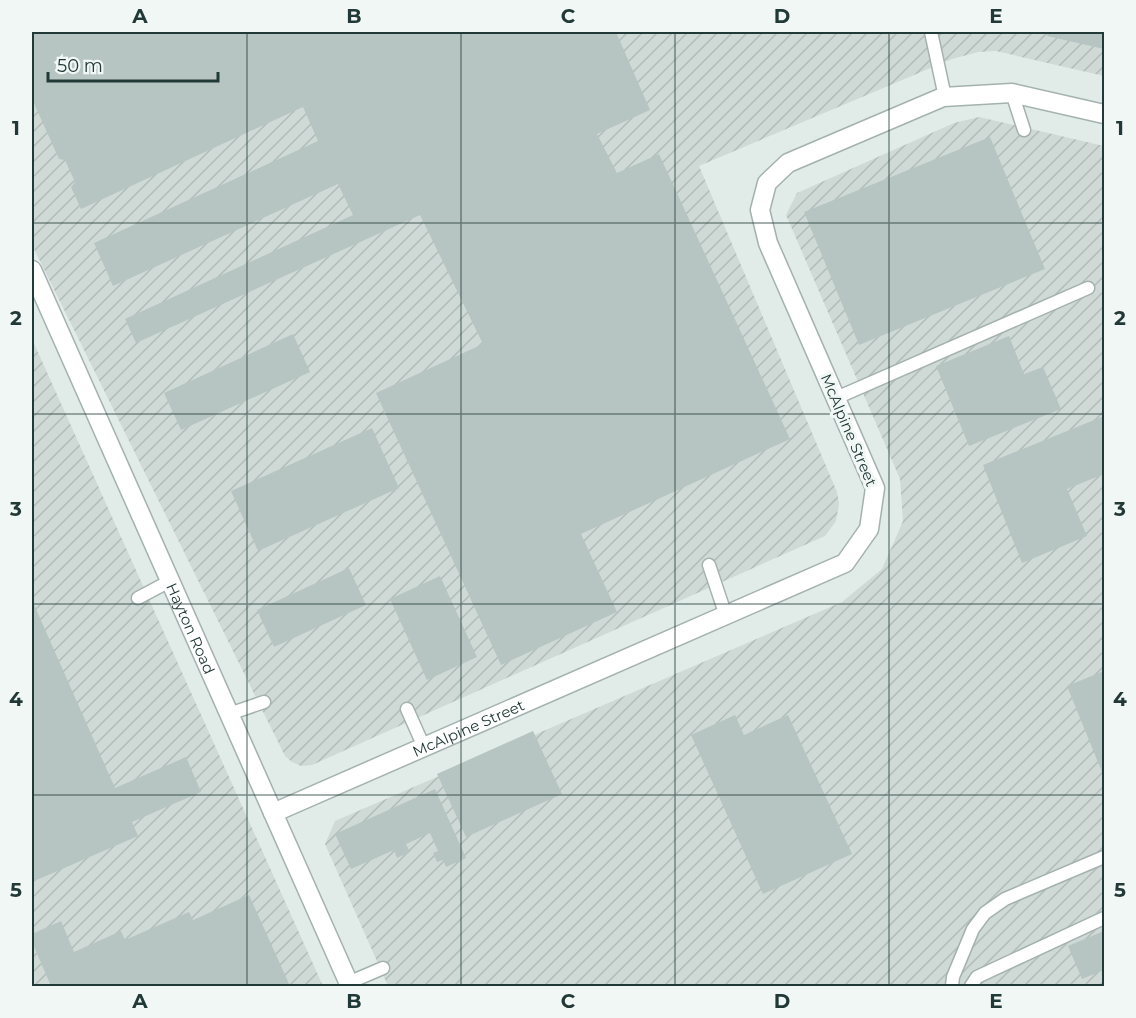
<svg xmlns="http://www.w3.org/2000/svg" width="1136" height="1018" viewBox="0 0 1136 1018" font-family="Montserrat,sans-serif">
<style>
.industrial{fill:url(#industrial-furrows)}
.building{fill:#b6c5c1}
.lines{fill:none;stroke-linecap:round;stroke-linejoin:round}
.service-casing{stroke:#a4b2af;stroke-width:15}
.minor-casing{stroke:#a4b2af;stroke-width:21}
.tertiary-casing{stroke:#a4b2af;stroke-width:21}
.service{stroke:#fff;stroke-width:12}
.minor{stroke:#fff;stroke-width:18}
.tertiary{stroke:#fff;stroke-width:18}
.grid{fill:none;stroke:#223a37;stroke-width:1.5;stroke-opacity:0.55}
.labels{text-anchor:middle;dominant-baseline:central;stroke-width:6;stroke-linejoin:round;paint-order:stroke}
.street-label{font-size:15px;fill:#223a37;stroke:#f1f7f5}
.neatline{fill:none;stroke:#223a37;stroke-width:2}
.grid-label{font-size:20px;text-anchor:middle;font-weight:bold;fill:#223a37}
</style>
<defs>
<pattern id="industrial-furrows" width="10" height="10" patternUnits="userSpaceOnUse" patternTransform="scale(1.5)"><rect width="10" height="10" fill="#cfdad6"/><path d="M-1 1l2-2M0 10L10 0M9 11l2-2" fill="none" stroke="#b1bcb8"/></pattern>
</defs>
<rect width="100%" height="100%" fill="#e1ebe7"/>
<g class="industrial">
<path d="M32,32H1104V76L996,51L978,52L952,59L699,166L837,492L839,504L836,521L825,536L312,765L301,766L292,762L285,756L32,245Z"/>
<path d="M979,117L1104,146V986H388L325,844L335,821L842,602L882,569L903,521L900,479L786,215L797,193L954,123Z"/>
<path d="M32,339L323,986H32Z"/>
</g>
<g class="building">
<path d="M32,32H616L650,110L597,134L617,173L659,154L790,439L581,534L617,612L501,665L376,393L483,344L420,215L136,343L125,319L353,215L338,184L113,286L94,243L318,141L303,107L81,209L71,187L75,182L65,160L59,159L32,99Z"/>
<path d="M1048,32H1104V49L1047,36Z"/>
<path d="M990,137L1045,269L859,345L804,212Z"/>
<path d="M293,334L310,372L181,430L164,393Z"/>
<path d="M1009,336L1024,374L1043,367L1061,409L969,446L936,366Z"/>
<path d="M1104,416V474L1067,489L1087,536L1022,563L983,465Z"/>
<path d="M372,428L399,488L258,551L231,491Z"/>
<path d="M349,568L366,605L274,647L257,610Z"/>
<path d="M440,576L477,657L427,680L390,599Z"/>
<path d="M32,600L115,788L186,757L201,792L132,822L138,836L32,882Z"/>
<path d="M1104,671V777L1067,686Z"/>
<path d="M735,715L744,735L788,715L852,854L763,894L691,735Z"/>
<path d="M533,731L562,794L466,837L437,774Z"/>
<path d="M435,789L466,858L446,867L443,860L437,862L433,853L438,851L430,833L406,844L410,852L397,858L394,850L351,869L335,834Z"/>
<path d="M249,895L290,986H51L32,942V934L61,921L74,952L121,931L125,940L189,912L193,920Z"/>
<path d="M1104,931V970L1082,979L1068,946Z"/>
</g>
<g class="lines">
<defs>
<g id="service">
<path d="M931,32L945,97"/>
<path d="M1012,93L1024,130"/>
<path d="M836,398L1088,288"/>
<path d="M709,565L726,616"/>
<path d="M138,598L170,581"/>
<path d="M407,709L424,747"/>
<path d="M229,714L264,702"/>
<path d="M348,983L383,968"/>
<path d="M952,986L953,977L973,929L985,913L1005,899L1104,857"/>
<path d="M971,986L977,977L1104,918"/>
</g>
<g id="minor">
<path id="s1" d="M273,813L845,563L869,529L875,488L768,243L760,210L767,183L788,163L943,97L1012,93L1104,114"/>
</g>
<g id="tertiary">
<path id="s2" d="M32,270L350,986"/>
</g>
</defs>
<use href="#service" class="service-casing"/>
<use href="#minor" class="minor-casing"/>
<use href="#tertiary" class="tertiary-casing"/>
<use href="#service" class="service"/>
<use href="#minor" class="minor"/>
<use href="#tertiary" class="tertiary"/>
</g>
<path class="grid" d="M247,32V986M461,32V986M675,32V986M889,32V986M32,223H1104M32,414H1104M32,604H1104M32,795H1104"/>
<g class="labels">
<g class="street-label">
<text transform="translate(849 430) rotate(67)">McAlpine Street</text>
<text stroke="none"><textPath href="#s2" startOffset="392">Hayton Road</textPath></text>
<text stroke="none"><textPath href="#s1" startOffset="213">McAlpine Street</textPath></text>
</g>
</g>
<rect width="1136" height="1018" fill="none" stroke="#f1f7f5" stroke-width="66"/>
<path d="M48 72v9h170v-9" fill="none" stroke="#223a37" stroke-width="3"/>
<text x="57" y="72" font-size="18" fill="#223a37" stroke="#f1f7f5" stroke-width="4.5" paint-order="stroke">50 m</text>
<rect x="33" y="33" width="1070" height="952" class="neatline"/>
<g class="grid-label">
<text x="140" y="23">A</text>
<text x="354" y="23">B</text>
<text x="568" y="23">C</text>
<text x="782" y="23">D</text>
<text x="996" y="23">E</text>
<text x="16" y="135">1</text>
<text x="1120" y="135">1</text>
<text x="16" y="325">2</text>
<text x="1120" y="325">2</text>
<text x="16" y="516">3</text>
<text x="1120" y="516">3</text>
<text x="16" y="706">4</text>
<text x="1120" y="706">4</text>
<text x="16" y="897">5</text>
<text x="1120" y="897">5</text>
<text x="140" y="1008">A</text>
<text x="354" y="1008">B</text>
<text x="568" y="1008">C</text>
<text x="782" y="1008">D</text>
<text x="996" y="1008">E</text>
</g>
</svg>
